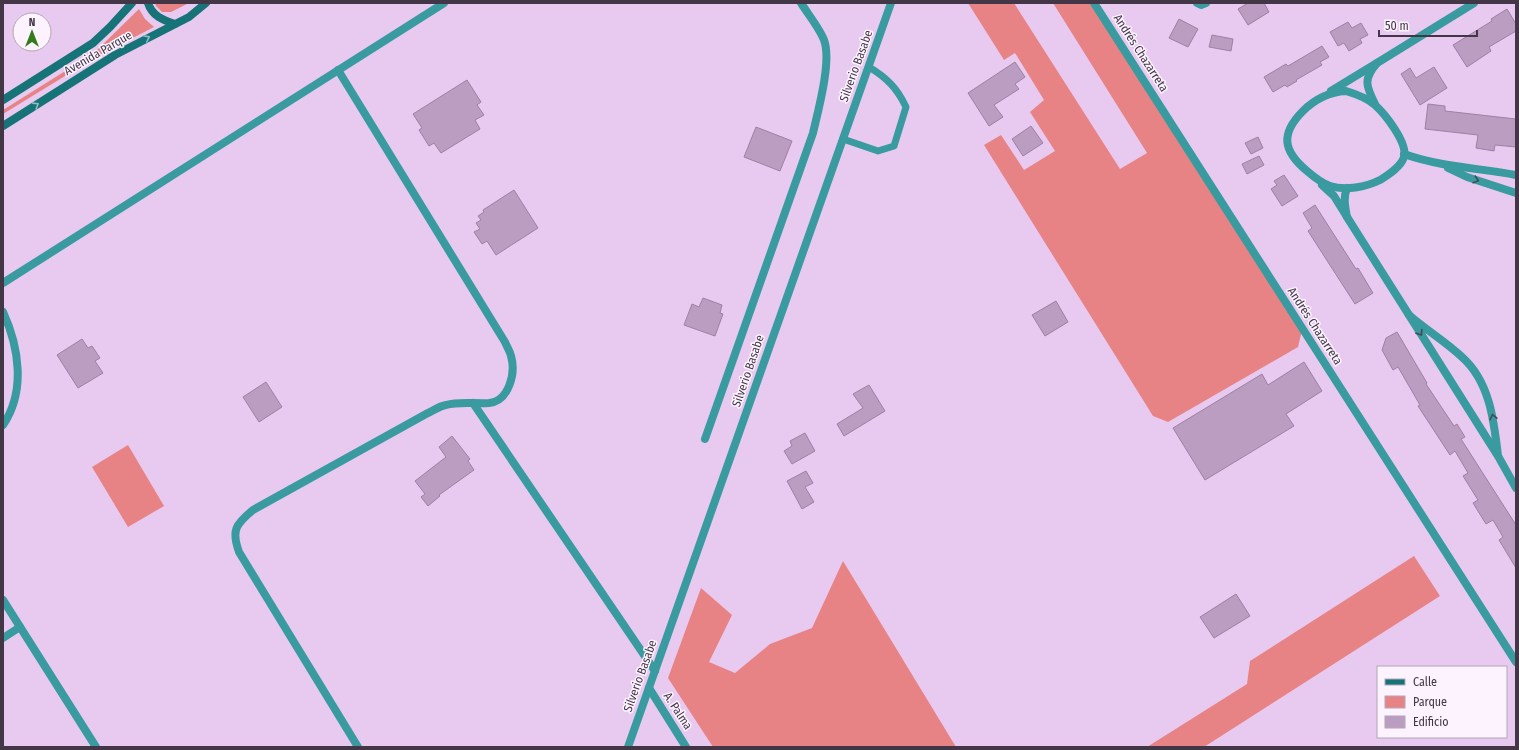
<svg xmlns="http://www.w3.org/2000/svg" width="1519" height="750" viewBox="0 0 1519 750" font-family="'Fira Sans Condensed',sans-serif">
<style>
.green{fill:#e88385}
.building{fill:#bb9dc2;stroke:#9d80a4}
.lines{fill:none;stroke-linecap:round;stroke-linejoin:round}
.lane{stroke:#399b9f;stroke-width:7}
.street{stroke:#399b9f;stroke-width:8}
.secondary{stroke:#167478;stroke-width:8}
.oneway{stroke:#94bac2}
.oneway2{stroke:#414b59}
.labels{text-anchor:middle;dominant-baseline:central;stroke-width:3;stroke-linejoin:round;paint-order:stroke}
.street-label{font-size:12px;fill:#433747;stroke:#fcf3ff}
</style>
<rect width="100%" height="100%" fill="#e8c9f0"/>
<g class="green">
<path d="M155,3H189L171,12H162L156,6Z"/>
<path d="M968,3H1014L1120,169L1147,153L1053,3H1096L1302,330L1298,347L1168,422L1153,416L984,145L1001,135L1024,170L1055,151L1030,112L1044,100L1015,53L1004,60Z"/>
<path d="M139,9L145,19L154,27L96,57L3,114V110L94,53Z"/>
<path d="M128,445L164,506L128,527L92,467Z"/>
<path d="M1414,556L1440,596L1204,747H1147L1247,684L1250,661Z"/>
<path d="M843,561L956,747H713L668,678L701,588L732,615L709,662L735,673L770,644L812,628Z"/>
</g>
<g class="building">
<path d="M1248,3H1264L1269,12L1248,25L1238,9Z"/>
<path d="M1507,9L1516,24V31L1489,47L1491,51L1467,67L1453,45L1492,21L1491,19Z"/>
<path d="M1179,19L1198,29L1188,47L1169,38Z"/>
<path d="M1348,22L1352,28L1361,23L1368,35L1360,39L1362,43L1349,51L1344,43L1338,46L1330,32Z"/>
<path d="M1212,35L1233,39L1231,51L1209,47Z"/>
<path d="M1322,46L1329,57L1320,62L1322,65L1296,80L1297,81L1287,87L1285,85L1273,92L1264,77L1286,64L1288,66Z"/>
<path d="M1015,62L1025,77L1015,84L1019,89L994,105L1003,117L989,126L968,93Z"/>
<path d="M1434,67L1447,88L1420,105L1401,74L1410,68L1416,78Z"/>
<path d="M467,80L481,102L477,105L484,115L475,120L480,129L441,153L434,143L429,146L419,130L422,128L413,114Z"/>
<path d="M1428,104L1445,106V111L1516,119V147L1495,145L1494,151L1476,148L1478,135L1425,129Z"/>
<path d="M1031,126L1043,143L1023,156L1012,139Z"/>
<path d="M756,127L792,141L780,171L744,157Z"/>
<path d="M1258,137L1263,148L1251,154L1245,143Z"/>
<path d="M1259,156L1264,165L1247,174L1242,164Z"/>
<path d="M1284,175L1298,196L1282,206L1271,189L1277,185L1274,181Z"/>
<path d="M514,190L538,228L496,255L487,241L482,244L474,232L480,229L476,223L481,220L478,216L484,212L483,210Z"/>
<path d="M1315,205L1356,269L1358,268L1373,293L1355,304L1308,231L1312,228L1303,213Z"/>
<path d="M703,298L722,305L720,313L723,314L715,336L684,325L692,304L699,307Z"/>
<path d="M1056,301L1068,322L1045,336L1032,315Z"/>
<path d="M1397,332L1427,383L1426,384L1454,426L1457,424L1465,437L1461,439L1516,525V568L1499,540L1503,537L1493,520L1486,524L1473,503L1478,500L1463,476L1468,473L1455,451L1450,455L1418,406L1420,405L1398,367L1393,370L1382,350L1386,338Z"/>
<path d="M82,339L88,348L92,346L100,358L95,361L103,373L78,388L57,355Z"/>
<path d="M1304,362L1322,391L1286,414L1294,426L1205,480L1173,428L1262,374L1268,385Z"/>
<path d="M266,382L282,407L259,422L243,397Z"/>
<path d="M869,385L885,411L844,436L837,424L863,408L853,394Z"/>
<path d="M805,433L815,451L792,464L784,451L792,446L790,441Z"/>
<path d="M452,436L470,459L468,461L474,470L439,495L440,496L428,506L421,497L425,494L415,481L446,457L439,447Z"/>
<path d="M806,471L813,483L805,487L814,502L802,509L787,481Z"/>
<path d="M1236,594L1250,616L1214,638L1200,617Z"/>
</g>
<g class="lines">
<path class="lane" d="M843,139L878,151L894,146L906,107C897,88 887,78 869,67"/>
<g class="street">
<path d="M1094,3L1516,662"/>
<path d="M1197,3L1201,5L1206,3"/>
<path d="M1377,63L1474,3"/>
<path d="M338,70L505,342C507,347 510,351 511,356C516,373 509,401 489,403C475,404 460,401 446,405C439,406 433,411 426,414L253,510C236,524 231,530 239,552L358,747"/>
<path d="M1331,91L1377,63C1363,79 1366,86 1375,104"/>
<path d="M1346,91C1356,94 1367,98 1375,105C1385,114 1408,143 1404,157C1401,167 1388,175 1380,180C1366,187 1345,191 1330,186C1321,183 1314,177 1307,171C1283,151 1280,134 1303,111C1315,99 1329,92 1346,91Z"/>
<path d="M1404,154C1441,167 1478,168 1516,175"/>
<path d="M1448,168L1467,177L1516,193"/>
<path d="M1322,185L1334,196L1347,217C1345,206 1343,198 1347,188"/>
<path d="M1347,217L1409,315"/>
<path d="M3,283L444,3"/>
<path d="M3,312C19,347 26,391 3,425"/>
<path d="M473,403L655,671"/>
<path d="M705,439L813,133C818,111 832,61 824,40C820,29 808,14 801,3"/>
<path d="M1498,456C1494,421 1490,382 1462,357C1445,341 1426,330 1409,315L1498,456L1516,488"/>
<path d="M3,600L96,747"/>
<path d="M3,638L20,627"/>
<path d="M649,688L686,747"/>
<path d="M628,747L891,3"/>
</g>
<g class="secondary">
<path d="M148,3C152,16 163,20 175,24"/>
<path d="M3,100L93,43L110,27L132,3"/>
<path d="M3,126L115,55L189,17L206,3"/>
</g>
</g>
<defs><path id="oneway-chevron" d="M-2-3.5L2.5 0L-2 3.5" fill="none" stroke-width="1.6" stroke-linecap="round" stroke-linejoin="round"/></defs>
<g class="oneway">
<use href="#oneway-chevron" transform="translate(147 38) rotate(-27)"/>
<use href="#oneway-chevron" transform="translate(36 105) rotate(-32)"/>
</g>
<g class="oneway2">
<use href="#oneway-chevron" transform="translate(1476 180) rotate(18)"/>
<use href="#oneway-chevron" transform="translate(1420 333) rotate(58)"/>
<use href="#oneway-chevron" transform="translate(1493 417) rotate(-103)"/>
</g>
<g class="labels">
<g class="street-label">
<text transform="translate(98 53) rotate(-30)">Avenida Parque</text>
<text transform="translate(1141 53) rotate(57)">Andrés Chazarreta</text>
<text transform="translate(856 66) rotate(-70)">Silverio Basabe</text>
<text transform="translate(1315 326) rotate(57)">Andrés Chazarreta</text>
<text transform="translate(748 371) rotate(-71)">Silverio Basabe</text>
<text transform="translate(640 676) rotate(-70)">Silverio Basabe</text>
<text transform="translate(678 711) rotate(57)">A. Palma</text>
</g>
</g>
<rect width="1519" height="750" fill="none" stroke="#433747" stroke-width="8"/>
<rect x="1377" y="666" width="130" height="72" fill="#fcf3ff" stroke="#b2a8b5"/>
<rect x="1385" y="679" width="20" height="6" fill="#167478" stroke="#b2a8b5"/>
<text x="1413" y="686" font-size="12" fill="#433747">Calle</text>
<rect x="1385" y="696" width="20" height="12" fill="#e88385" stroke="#b2a8b5"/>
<text x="1413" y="706" font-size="12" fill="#433747">Parque</text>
<rect x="1385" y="716" width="20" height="12" fill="#bb9dc2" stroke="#b2a8b5"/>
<text x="1413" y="726" font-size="12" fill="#433747">Edificio</text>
<g transform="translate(32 32)"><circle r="19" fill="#fcf3ff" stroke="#b2a8b5"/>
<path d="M0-3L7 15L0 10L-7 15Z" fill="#357b1e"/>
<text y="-6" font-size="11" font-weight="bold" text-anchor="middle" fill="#433747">N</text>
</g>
<path d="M1379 30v6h98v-6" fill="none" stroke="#433747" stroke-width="2"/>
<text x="1385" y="30" font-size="12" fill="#433747" stroke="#fcf3ff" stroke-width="3" paint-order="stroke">50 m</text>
</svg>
